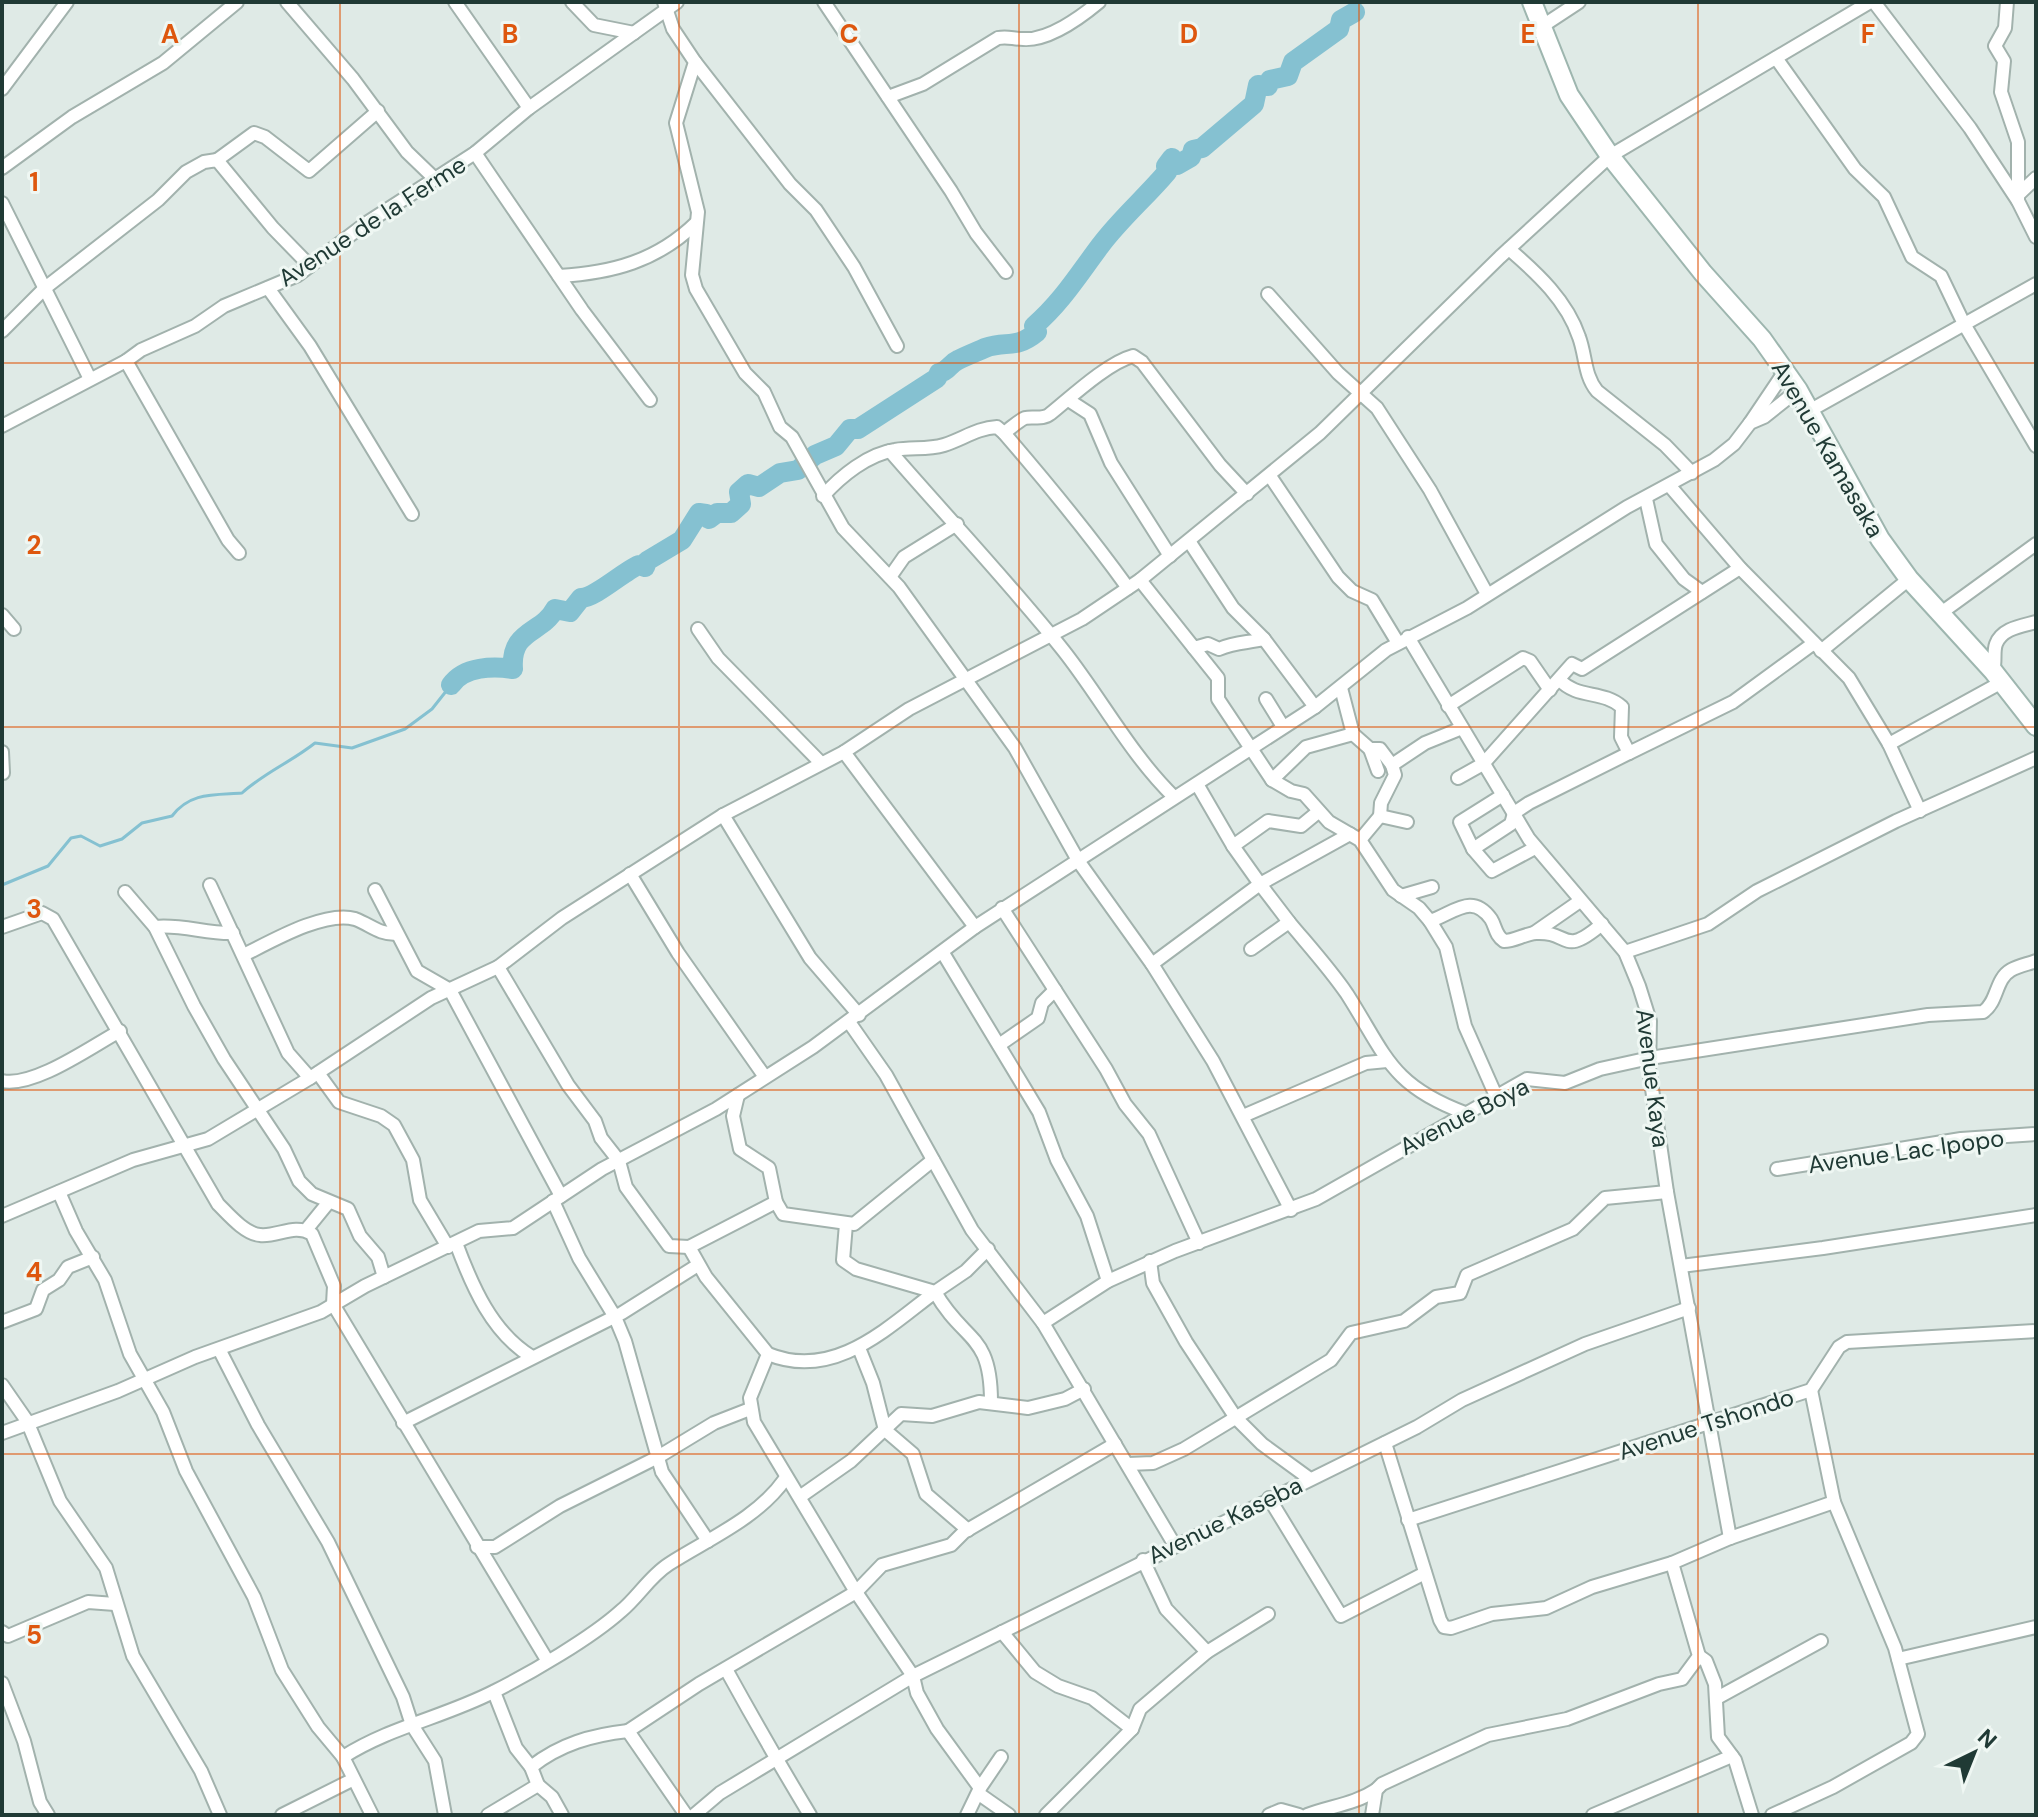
<svg xmlns="http://www.w3.org/2000/svg" width="2038" height="1817" viewBox="0 0 2038 1817" font-family="'DM Sans',sans-serif">
<style>
.lines{fill:none;stroke-linecap:round;stroke-linejoin:round}
.stream{stroke:#85c1d1;stroke-width:3}
.river{stroke:#85c1d1;stroke-width:20}
.street-casing{stroke:#a2b2ad;stroke-width:16}
.secondary-casing{stroke:#9eb6af;stroke-width:22}
.street{stroke:#fff;stroke-width:12}
.secondary{stroke:#fff;stroke-width:18}
.grid{fill:none;stroke:#de570e;stroke-width:2;stroke-opacity:0.55}
.labels{text-anchor:middle;dominant-baseline:central;stroke-width:6;stroke-linejoin:round;paint-order:stroke}
.street-label{font-size:24px;fill:#203a35;stroke:#eff7f3}
.grid-label{font-size:26px;text-anchor:middle;font-weight:bold;fill:#de570e;stroke:#eff7f3;stroke-width:6;stroke-linejoin:round;paint-order:stroke}
</style>
<rect width="100%" height="100%" fill="#dfeae6"/>
<g class="lines">
<path class="stream" d="M2,885L48,866L71,838L81,836L100,846L122,839L142,823L172,816C190,792 214,795 242,793C264,773 291,762 315,743L352,748L405,729L432,709L451,685"/>
<path class="river" d="M451,685C464,666 494,666 513,669C510,629 542,634 555,609L570,612L581,598C595,598 624,571 639,565L645,567L647,561L682,540L699,513L706,514L709,519L717,513H731L741,504L739,492L748,484L759,487L780,473L798,470L815,455L836,446L850,429H858L937,378L939,373C949,371 949,364 958,360C966,356 976,352 985,348C1007,340 1015,350 1037,332L1034,326C1061,303 1079,274 1100,246C1120,219 1146,197 1167,172L1166,166L1172,158L1177,165L1191,157L1193,150L1202,148L1254,104L1258,85L1268,86L1270,80L1288,76L1293,62L1339,29L1341,20L1355,12"/>
<defs>
<g id="street">
<path d="M287,2L353,79L407,152L435,179"/>
<path d="M455,2L529,108"/>
<path d="M572,2L594,25L634,33"/>
<path d="M664,2L673,29L695,62L676,123L698,212L692,275L696,289L745,373L764,392L780,427L792,437L843,528L899,587L1015,748L1079,862L1152,964L1213,1061L1291,1210"/>
<path d="M824,2L951,191L976,233L1006,272"/>
<path d="M1874,2L1970,128L2018,201L2036,237"/>
<path d="M2007,2L2005,28L1995,46L2004,61L2001,92L2018,142V201"/>
<path d="M1541,27L1579,2"/>
<path d="M1776,58L1855,169L1884,197L1912,257L1941,276L1964,324L2036,446"/>
<path d="M695,62L790,184L816,210L854,267L897,346"/>
<path d="M2,89L67,2"/>
<path d="M888,97L923,84L998,38C1008,36 1013,39 1023,39C1048,41 1081,17 1099,2"/>
<path d="M475,153L582,310L650,400"/>
<path d="M217,160L254,133L265,137L309,171L378,111"/>
<path d="M2,168L72,117L163,63L237,2"/>
<path d="M2020,193L2036,178"/>
<path d="M2,203L90,379"/>
<path d="M1509,249C1538,274 1567,301 1579,337C1586,356 1584,375 1597,391L1665,445L1692,473"/>
<path d="M559,276C612,273 657,261 696,223"/>
<path d="M268,288L310,346L412,514"/>
<path d="M1268,294L1338,373L1377,408L1430,490L1487,594"/>
<path d="M2,331L45,288L158,200L186,172L204,162L217,160L273,228L310,266"/>
<path d="M126,361L228,540L239,553"/>
<path d="M1070,401L1090,414L1111,463L1170,556"/>
<path d="M1809,411L2036,284"/>
<path d="M1750,423L1785,371"/>
<path d="M2,426L126,361L141,350L195,326L224,306L298,275L365,224L475,153L529,108L677,2"/>
<path d="M1004,433C1048,484 1089,534 1128,588"/>
<path d="M890,451C947,517 1008,581 1063,650C1101,698 1130,754 1174,797"/>
<path d="M1270,476L1338,577L1352,591L1372,600L1398,643"/>
<path d="M1669,485L1740,568L1849,678L1889,744L1920,811"/>
<path d="M823,496C841,476 868,454 895,450C912,447 927,450 944,445C963,439 977,428 997,427L1004,433C1011,428 1018,421 1025,418C1033,416 1043,420 1050,414C1070,398 1107,363 1133,356L1142,362L1220,465L1247,494"/>
<path d="M1646,499L1656,544L1684,579L1702,592"/>
<path d="M1189,541L1233,608L1264,639"/>
<path d="M890,577L904,557L957,524"/>
<path d="M1140,580L1194,648L1208,644L1219,649C1235,642 1247,643 1264,639L1315,707"/>
<path d="M1941,613L2036,544"/>
<path d="M2,615L14,629"/>
<path d="M698,629L718,658L821,763"/>
<path d="M1408,637L1529,839L1625,952L1639,986L1650,1021L1649,1068L1667,1192L1730,1538"/>
<path d="M1194,648L1218,678V699L1272,780L1291,791L1304,794L1329,822L1360,840L1393,890L1419,908L1430,921C1454,913 1472,892 1491,919C1496,927 1495,935 1504,941C1515,941 1524,934 1536,933C1570,931 1562,958 1602,924"/>
<path d="M1821,651L1909,579"/>
<path d="M1993,671C1996,662 1993,652 1996,644C2002,628 2022,626 2036,622"/>
<path d="M1560,680C1577,699 1603,690 1622,707L1621,737L1629,753L1733,702L1814,643"/>
<path d="M1341,688L1353,734L1370,749"/>
<path d="M1266,699L1282,725"/>
<path d="M1448,706L1523,658L1530,661L1550,690"/>
<path d="M1889,744L2002,682"/>
<path d="M2,752L3,773"/>
<path d="M844,752L975,927"/>
<path d="M1378,771L1370,749H1380L1392,765"/>
<path d="M1458,778L1483,764L1572,664L1582,669L1740,568"/>
<path d="M1272,780L1306,747L1353,734"/>
<path d="M1197,784L1233,846"/>
<path d="M1318,812L1301,826L1268,821L1233,846L1260,884L1350,834"/>
<path d="M723,815L810,958L859,1015"/>
<path d="M1380,816L1381,803L1395,775L1392,765L1425,743L1462,728"/>
<path d="M1360,840L1380,816L1407,822"/>
<path d="M1535,848L1492,871L1473,849L1511,824L1514,813L1529,803L1629,753"/>
<path d="M1473,849L1460,822L1503,795"/>
<path d="M630,874L678,953L765,1077"/>
<path d="M210,885L288,1053L310,1078"/>
<path d="M375,890L417,971L450,990L561,1196"/>
<path d="M125,892L155,927L194,1006L224,1059L284,1149L299,1181L312,1194L348,1209L360,1236L378,1257L384,1277"/>
<path d="M1401,896L1432,887"/>
<path d="M1002,908L1106,1069L1125,1104L1149,1134L1199,1243"/>
<path d="M1430,921L1446,947L1465,1026L1496,1096"/>
<path d="M2,927L42,913L53,919L218,1204C228,1214 245,1234 260,1235C278,1237 294,1223 312,1234L334,1286L333,1304L547,1660"/>
<path d="M155,927C181,924 207,934 233,933"/>
<path d="M1534,933L1580,901"/>
<path d="M1251,949L1289,922C1309,946 1330,969 1347,994C1386,1055 1390,1085 1465,1113"/>
<path d="M1625,952L1708,924L1757,891L1896,821L2036,758"/>
<path d="M943,953L1039,1112L1057,1160L1087,1216L1108,1281"/>
<path d="M244,955C270,942 325,910 355,919C371,925 378,934 396,934"/>
<path d="M1152,964L1260,884L1289,922"/>
<path d="M498,967L568,1085L595,1121L601,1138L619,1161L626,1187L669,1246L689,1247L776,1202"/>
<path d="M849,1022L886,1075L972,1230L1043,1323L1174,1544"/>
<path d="M999,1045L1038,1018L1042,1003L1055,990"/>
<path d="M318,1073L339,1102L381,1116L394,1125L413,1160L420,1200L448,1247"/>
<path d="M2,1081C34,1088 92,1046 120,1031"/>
<path d="M738,1095L733,1116L740,1149L769,1168L776,1202L783,1214L854,1224L933,1160"/>
<path d="M1243,1116L1366,1063L1387,1061"/>
<path d="M1777,1169L1961,1139L2036,1134"/>
<path d="M59,1192L76,1231L105,1280L130,1354L163,1412L186,1471L254,1597L282,1670L318,1727L343,1757L372,1815"/>
<path d="M553,1201L579,1258L615,1317L625,1341L662,1472L708,1541"/>
<path d="M2,1216L133,1160L208,1139L310,1078L431,998L498,967L562,918L723,815L844,752L909,709L1082,619L1140,580L1320,433L1500,257L1610,156L1870,2"/>
<path d="M846,1224L843,1260L856,1269L935,1292L966,1271L988,1249"/>
<path d="M306,1230L328,1203"/>
<path d="M456,1243C472,1286 492,1333 532,1357"/>
<path d="M689,1247L706,1277L768,1354L750,1398L754,1422L856,1592L913,1676L917,1693L937,1729L980,1788L967,1815"/>
<path d="M1150,1261L1153,1283L1186,1342L1236,1418L1262,1444L1310,1479"/>
<path d="M1681,1266L1823,1248L2036,1215"/>
<path d="M2,1322L36,1309L43,1290L59,1280L68,1267L93,1257"/>
<path d="M1043,1323L1108,1281L1175,1251L1316,1199L1527,1079L1565,1083L1600,1069L1650,1058L1928,1015L1983,1012C1998,1002 1995,979 2011,970C2018,966 2028,964 2036,961"/>
<path d="M859,1348L873,1383L885,1430L913,1454L926,1494L968,1530"/>
<path d="M219,1349L258,1425L328,1542L403,1697L412,1725L435,1761L445,1815"/>
<path d="M768,1354C834,1381 887,1328 935,1292C964,1343 991,1332 991,1402"/>
<path d="M2,1385L27,1421L60,1501L106,1568L133,1656L201,1771L220,1815"/>
<path d="M403,1423L622,1313L698,1265"/>
<path d="M2,1433L118,1391L195,1357L321,1312L365,1286L479,1231L513,1228L602,1169L716,1109L813,1047L975,927L1315,707L1386,650L1467,608L1627,507L1714,460L1734,444L1750,423L1764,417L1798,390"/>
<path d="M1385,1443L1440,1620L1444,1627L1451,1628L1492,1614L1546,1608L1592,1587L1672,1563L1730,1538L1834,1502"/>
<path d="M1128,1464L1153,1463L1184,1449L1331,1360L1351,1333L1404,1321L1436,1297L1460,1293L1467,1275L1573,1229L1605,1198L1667,1192"/>
<path d="M801,1496L851,1461L901,1414L932,1416L979,1402L1028,1408L1065,1399L1084,1389"/>
<path d="M1269,1498L1341,1616L1425,1573"/>
<path d="M1408,1520L1811,1390L1839,1347L1847,1342L2036,1331"/>
<path d="M477,1547H495L560,1506L658,1457L714,1423L750,1409"/>
<path d="M1143,1560L1166,1609L1207,1652"/>
<path d="M2,1632L8,1636L88,1602L115,1604"/>
<path d="M1002,1632L1035,1672L1058,1686L1092,1698L1132,1729"/>
<path d="M1699,1656L1706,1661L1715,1684L1718,1737L1735,1760L1752,1815"/>
<path d="M1898,1659L2036,1627"/>
<path d="M727,1671C754,1720 781,1767 810,1815"/>
<path d="M2,1683L24,1741L40,1802L48,1815"/>
<path d="M494,1692L516,1748L531,1767"/>
<path d="M1717,1698L1821,1641"/>
<path d="M343,1757C390,1727 444,1717 493,1692C531,1673 591,1638 621,1611C638,1597 650,1576 669,1564C708,1539 758,1518 785,1479"/>
<path d="M538,1785L552,1797L562,1815"/>
<path d="M980,1788L1001,1757"/>
<path d="M979,1794L1009,1815"/>
<path d="M282,1815L352,1780"/>
<path d="M488,1815L538,1785L531,1767C560,1744 592,1735 628,1731"/>
<path d="M686,1815L628,1731L699,1684L856,1592L882,1565L951,1545L964,1532L1115,1444"/>
<path d="M694,1815L720,1793L913,1676L1417,1427L1462,1400L1585,1344L1689,1308"/>
<path d="M1046,1815L1132,1729L1140,1709L1207,1652L1268,1614"/>
<path d="M1269,1815L1281,1810L1299,1815"/>
<path d="M1307,1815C1331,1806 1355,1804 1376,1790"/>
<path d="M1372,1815L1376,1790L1382,1784L1488,1735L1567,1719L1659,1684L1682,1679L1699,1656L1672,1563"/>
<path d="M1593,1815L1732,1756"/>
<path d="M1772,1815L1833,1787L1911,1743L1918,1734L1895,1648L1834,1502L1811,1390"/>
</g>
<path id="secondary" d="M1532,2L1569,95L1610,156L1703,273L1762,339L1798,390L1880,539L1909,579L1993,671L2036,726"/>
</defs>
<use href="#street" class="street-casing"/>
<use href="#secondary" class="secondary-casing"/>
<use href="#street" class="street"/>
<use href="#secondary" class="secondary"/>
</g>
<path class="grid" d="M340,2V1815M679,2V1815M1019,2V1815M1359,2V1815M1698,2V1815M2,363H2036M2,727H2036M2,1090H2036M2,1454H2036"/>
<g class="labels">
<g class="street-label">
<text transform="translate(372 221) rotate(-33)">Avenue de la Ferme</text>
<text transform="translate(1828 449) rotate(60)">Avenue Kamasaka</text>
<text transform="translate(1653 1078) rotate(83)">Avenue Kaya</text>
<text transform="translate(1464 1116) rotate(-27)">Avenue Boya</text>
<text transform="translate(1906 1151) rotate(-8)">Avenue Lac Ipopo</text>
<text transform="translate(1706 1424) rotate(-18)">Avenue Tshondo</text>
<text transform="translate(1225 1520) rotate(-26)">Avenue Kaseba</text>
</g>
</g>
<g class="grid-label">
<text x="170" y="43">A</text>
<text x="510" y="43">B</text>
<text x="849" y="43">C</text>
<text x="1189" y="43">D</text>
<text x="1528" y="43">E</text>
<text x="1868" y="43">F</text>
<text x="34" y="191">1</text>
<text x="34" y="554">2</text>
<text x="34" y="918">3</text>
<text x="34" y="1281">4</text>
<text x="34" y="1644">5</text>
</g>
<rect width="2038" height="1817" fill="none" stroke="#203a35" stroke-width="8"/>
<g transform="translate(1974 1753) rotate(43)" stroke="#eff7f3" stroke-width="6" paint-order="stroke">
<path d="M0-6L14 30L0 20L-14 30Z" fill="#203a35"/>
<text y="-12" font-size="22" font-weight="bold" text-anchor="middle" fill="#203a35">N</text>
</g>
</svg>
